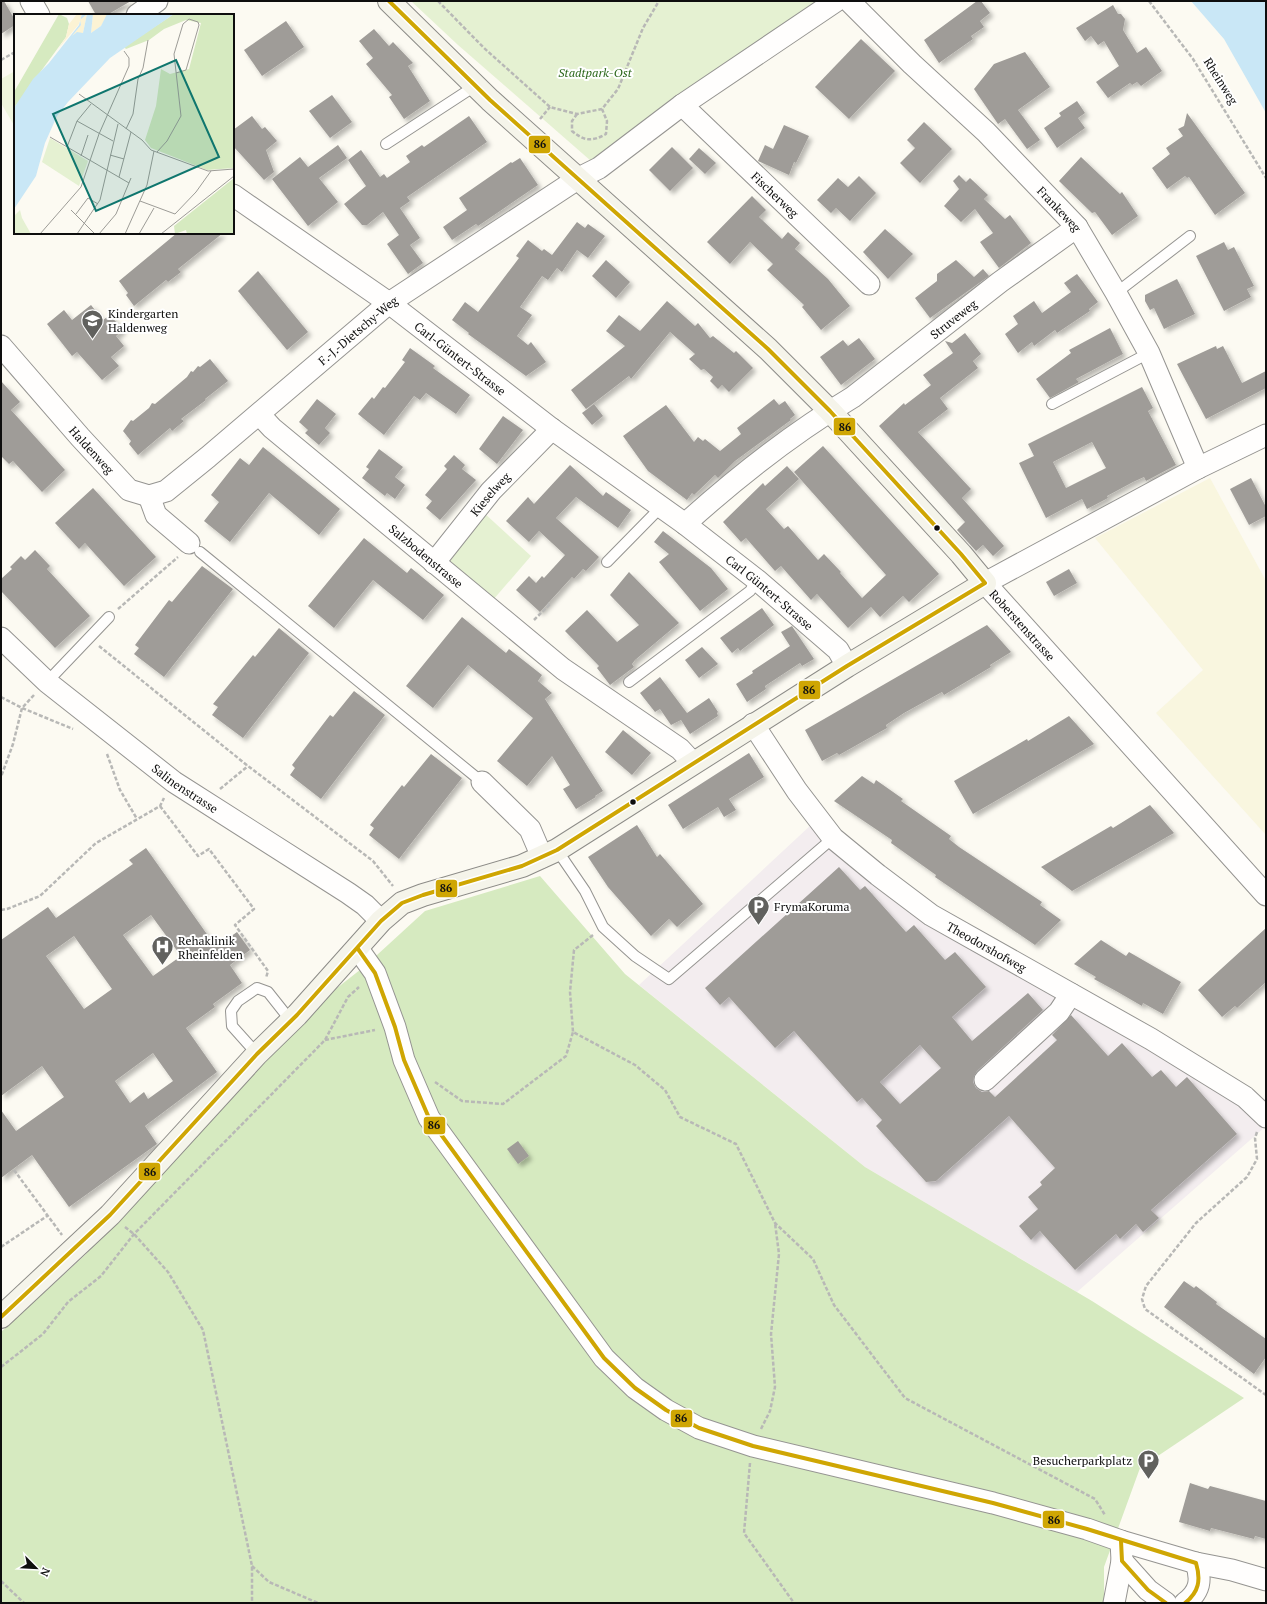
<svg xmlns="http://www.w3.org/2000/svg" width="1267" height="1604" viewBox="0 0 1267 1604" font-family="'PT Serif',serif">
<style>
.industrial{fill:#f3edef}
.farmland{fill:#f9f6df}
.green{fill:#e5f1d2}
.forest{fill:#d6eac0}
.pitch{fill:#eff5dc}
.water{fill:#c9e7f6}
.building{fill:#9f9c98;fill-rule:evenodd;filter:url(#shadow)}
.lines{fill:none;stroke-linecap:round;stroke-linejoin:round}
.lane-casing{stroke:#959491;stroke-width:12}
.street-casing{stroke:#959491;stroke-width:23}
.secondary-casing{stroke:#8c8b87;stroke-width:24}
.path{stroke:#b8b8b6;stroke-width:2.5;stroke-dasharray:4 2;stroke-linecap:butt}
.lane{stroke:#fffefd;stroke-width:10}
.street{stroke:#fffefd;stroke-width:21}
.secondary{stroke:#f5f4ea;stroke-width:22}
.bus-1-casing{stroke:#fff;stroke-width:7}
.bus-1{stroke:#cfa603;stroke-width:4}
.bus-dot{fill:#0e0e0e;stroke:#fff;stroke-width:1.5}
.labels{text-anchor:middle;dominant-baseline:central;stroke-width:4;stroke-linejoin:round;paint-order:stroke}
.park-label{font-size:12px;font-style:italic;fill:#2d681c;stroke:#fff}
.street-label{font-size:12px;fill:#0e0e0e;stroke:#fff}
.poi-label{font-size:12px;fill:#0e0e0e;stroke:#fff;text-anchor:start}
.inset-road{fill:none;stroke:#9d9c97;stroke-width:1}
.view{fill:#0f766e;fill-opacity:0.15;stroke:#0f766e;stroke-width:2}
.inset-edge{fill:none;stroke:#0e0e0e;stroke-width:2}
.line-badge{stroke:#fff;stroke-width:1.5}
.pale-badge-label{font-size:11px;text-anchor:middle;font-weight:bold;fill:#111}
</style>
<defs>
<filter id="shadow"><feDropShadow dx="3.5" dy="3.5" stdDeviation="2" flood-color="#0004"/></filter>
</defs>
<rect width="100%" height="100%" fill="#fcfaf2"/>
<path class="industrial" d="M812,824L889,897L1237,1099L1265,1127L1077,1292L865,1167L639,985Z"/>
<path class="farmland" d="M1210,478L1266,581V835L1156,713L1203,670L1095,538Z"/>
<g class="green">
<path d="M411,1H819L591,161L458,45Z"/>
<path d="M483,512L531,556L493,600L450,563V556Z"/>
</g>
<path class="forest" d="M540,876L625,974L865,1167L1092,1301L1244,1398L1140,1468L1104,1567V1603H1V1332L85,1255L214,1115L337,988L365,966L425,911Z"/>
<path class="pitch" d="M15,71V127L1,103V79Z"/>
<path class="water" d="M1191,1H1266V113L1224,39Z"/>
<g class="building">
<path d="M1,1H4L15,20V25L1,34Z"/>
<path d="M88,1H131L107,15H96Z"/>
<path d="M977,1H981L990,13L980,21L984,27L971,36L973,39L939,63L924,40Z"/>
<path d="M1113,5L1118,14H1121L1125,19L1123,30L1137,53L1146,47L1162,71L1141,86L1137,82L1132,85L1130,83L1108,98L1096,82L1119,66L1104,41L1098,45L1091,36L1085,41L1076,28Z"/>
<path d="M286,21L304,47L262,76L244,50Z"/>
<path d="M374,29L389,46L393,42L413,63L408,66L430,101L404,119L389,97L392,95L366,64L373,58L359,41Z"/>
<path d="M861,39L895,71L849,119L815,87Z"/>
<path d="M1025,52L1050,87L1018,110L1040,140L1027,149L1005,119L998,124L974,89L994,64Z"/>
<path d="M332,95L352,122L330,138L309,111Z"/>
<path d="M1077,101L1085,113L1078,118L1085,128L1057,148L1044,128L1061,116L1059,113Z"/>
<path d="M1187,113L1245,193L1215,215L1189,177L1187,178L1185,176L1167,189L1152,168L1170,154L1166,148L1183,136L1178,129L1184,126Z"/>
<path d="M252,116L262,129L265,127L277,141L266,150L274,172L264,180L233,146V130Z"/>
<path d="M469,116L487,142L407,197L410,201L400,208L420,238L410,245L423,263L408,274L387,244L399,235L383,212L367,225H362L344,204L366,186L348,160L361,150L380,177L384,174L387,178L410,162L406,156L422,145L424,147Z"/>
<path d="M924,122L952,149L920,183L900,163L915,148L907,140Z"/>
<path d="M784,125L809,136L796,163L794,162L789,175L758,161L765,145L773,149Z"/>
<path d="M338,145L347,158L319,178L338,202L308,226L272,179L300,157L308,167Z"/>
<path d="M672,147L693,168L670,191L649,170Z"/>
<path d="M699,148L716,163L705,174L689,159Z"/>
<path d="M1081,157L1120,194L1122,192L1138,216L1112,235L1095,212L1092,213L1059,181Z"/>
<path d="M520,158L538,185L478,226L476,224L452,240L443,227L467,210L459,198L511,162L512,163Z"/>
<path d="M959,175L966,182L970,178L988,195L984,199L1005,219L1010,215L1031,243L999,268L980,242L993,233L975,209L961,222L944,206L959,189L953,181Z"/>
<path d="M859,176L876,193L850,221L836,208L831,213L817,200L838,178L848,187Z"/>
<path d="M752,196L766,210L759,217L782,239L788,232L800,243L795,249L828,279L850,306L821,330L802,307L804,305L767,270L773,264L750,242L730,264L707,242Z"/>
<path d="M577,222L585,228L588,224L605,236L588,258L577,250L562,272L557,268L548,280L542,276L520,307L532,315L517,336L528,345L531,342L546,362L526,376L468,334L469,333L452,320L465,302L478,312L519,258L516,256L528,240L542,251L544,249L552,255Z"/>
<path d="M885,229L913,254L888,279L863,252Z"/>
<path d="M177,233H223L178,269L181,272L168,282L166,280L134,306L126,295L128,293L119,281Z"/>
<path d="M1224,242L1228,250L1234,247L1254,286L1247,289L1251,297L1224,311L1196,256Z"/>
<path d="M606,260L630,282L616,298L592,276Z"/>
<path d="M956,260L974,277L983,269L989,276L930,318L915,298L937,281V274Z"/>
<path d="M258,271L308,332L287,350L238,291Z"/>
<path d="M1077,274L1098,302L1089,309L1090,311L1057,333L1055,330L1034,346L1032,342L1018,353L1005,334L1018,324L1013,316L1034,301L1042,313L1071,292L1064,283Z"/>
<path d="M1177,279L1195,314L1164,329L1154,308L1150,310L1145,301V295Z"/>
<path d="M667,301L695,326L698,323L710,338L713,336L734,353L736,351L753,368L729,392L722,385L718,389L710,381L713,377L704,369L701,370L689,359L695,354L670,332L631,379L629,376L586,409L571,390L625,346L606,331L619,315L640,331Z"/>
<path d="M91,305L103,320L110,315L123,330L116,336L124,346L111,357L119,366L102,380L77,352L72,356L47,324L64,310L72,320Z"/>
<path d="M1110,328L1123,354L1076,379L1079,382L1050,398L1036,379L1071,353L1069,350Z"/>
<path d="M965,333L981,354L973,361L978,368L940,398L948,409L918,432L971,489L962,498L1004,546L993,556L983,545L976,551L957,530L965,522L879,426L904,403L905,405L931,385L923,375L953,353L945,341L952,343Z"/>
<path d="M859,338L875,359L841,385L820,357L843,340L848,346Z"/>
<path d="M1216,346L1217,349L1223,346L1242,383L1266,371V388L1206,419L1177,364Z"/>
<path d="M410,348L435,366L433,368L470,395L456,414L426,393L420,400L414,396L384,435L358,414L372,397L374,399L383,387L385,388L405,362L402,360Z"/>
<path d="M210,359L228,381L205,399L206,400L181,419L184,421L172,431L170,428L138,455L129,444L131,441L123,431L131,420L133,421L149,408L152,403L155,404L187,377L191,371L193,372L198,366L200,367Z"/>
<path d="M1,381L20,402L11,410L65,470L42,492L13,461L9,464L1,456Z"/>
<path d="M1142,387L1153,408L1148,411L1176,465L1146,481L1144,477L1133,482L1107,496L1108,498L1087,509L1082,499L1046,518L1019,463L1034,456L1028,444ZM1092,442L1106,468L1066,488L1053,462Z"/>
<path d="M317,399L336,414L325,428L330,433L319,445L305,433L308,430L299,422Z"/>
<path d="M774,399L779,405L785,401L795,415L790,419L791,420L735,461L718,478L715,475L694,495L692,493L687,500L648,471L623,436L666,405L694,442L698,437L703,441L705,439L720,451L741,434L737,428Z"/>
<path d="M594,404L603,416L592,425L582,413Z"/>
<path d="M503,416L523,430L497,464L479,449Z"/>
<path d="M823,446L939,574L909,602L903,596L880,617L871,607L848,628L817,594L811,600L781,566L775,571L746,538L741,542L723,522L763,483L765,486L787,466L799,479L766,509L784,529L788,526L818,560L824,554L841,572L840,573L869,606L862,598L886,575L794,472Z"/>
<path d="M263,447L340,509L319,535L269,493L230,542L204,521L219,502L211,495L240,458L249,465Z"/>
<path d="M379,449L403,467L395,477L405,485L395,499L387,493L385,496L362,478L369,469L366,467Z"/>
<path d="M454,455L465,465L462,469L476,480L440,520L426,508L432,501L425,495L447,469L444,466Z"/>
<path d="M570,465L603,496L606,492L631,510L618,528L576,497L556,518L599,557L586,571L583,569L574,579L572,577L540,612L516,590L529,576L536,583L542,576L544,578L565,555L539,531L529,542L506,521L528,497L534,504Z"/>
<path d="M1251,478L1266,507V516L1249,525L1230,489Z"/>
<path d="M93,488L156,557L124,586L85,543L79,549L55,523Z"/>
<path d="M663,531L711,568L728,589L700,611L659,562L669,554L654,542Z"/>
<path d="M364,538L407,573L411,568L444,595L423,620L373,580L334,628L308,606Z"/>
<path d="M35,550L50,566L47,569L90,616L55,648L1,591V579L12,569L10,567L21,556L25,560Z"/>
<path d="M202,566L233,589L164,677L134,654L139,648L135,645L169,600L172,602Z"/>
<path d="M1069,569L1077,583L1054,596L1046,582Z"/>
<path d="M629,572L679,623L635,660L632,664L634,667L610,685L597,668L599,666L565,631L587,610L617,642L639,625L610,595Z"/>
<path d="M762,608L774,625L740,651L738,648L732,653L720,638Z"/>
<path d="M462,617L506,653L509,649L542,675L538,681L552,693L545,699L603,791L595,796L596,797L576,809L563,789L570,785L552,756L527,786L497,761L533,718L468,665L433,708L406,686Z"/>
<path d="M987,625L1011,652L990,665L991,667L944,695L942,692L904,713L886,725L887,728L839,755L837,753L822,761L805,730Z"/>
<path d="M792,626L814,659L802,666L800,663L765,686L766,689L747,702L736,684L753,673L752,671L790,646L781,632Z"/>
<path d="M279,628L309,653L243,738L212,715L218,707L213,704L253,655L255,657Z"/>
<path d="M702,647L718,664L699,678L685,660Z"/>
<path d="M660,677L687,713L709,698L718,712L717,713L718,716L690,734L681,720L671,725L660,709L655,712L640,693Z"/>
<path d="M354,691L385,715L321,799L290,775L295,768L292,765L330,715L333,717Z"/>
<path d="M1069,716L1094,744L973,814L954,781L1027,739L1028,741Z"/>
<path d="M623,730L651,753L632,775L605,752Z"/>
<path d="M749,753L764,777L729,799L736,810L724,817L718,807L683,829L668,805Z"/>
<path d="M431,754L462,778L399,859L369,835L374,828L370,825L402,785L404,787Z"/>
<path d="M862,776L874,784L876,780L903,799L901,801L951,836L949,839L959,847L1042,902L1040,905L1061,920L1035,945L935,877L936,875L891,843L892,840L834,801Z"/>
<path d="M1150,805L1174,833L1072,891L1041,867L1111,826L1113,828Z"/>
<path d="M637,825L657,857L660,854L703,904L677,927L669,919L651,936L608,887L588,857Z"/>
<path d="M146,848L216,947L237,932L250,950L230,965L242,983L213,1004L215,1007L186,1028L217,1072L145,1126L157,1144L69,1207L32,1155L1,1178V1110L16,1131L64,1097L42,1066L1,1096V940L48,907L56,918L133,864L129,860ZM151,915L181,956L153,976L123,935ZM74,936L112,989L84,1009L46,956ZM153,1053L173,1081L148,1099L144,1092L130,1103L115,1081Z"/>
<path d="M839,867L860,890L865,886L906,932L914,925L945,960L955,952L986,987L952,1017L972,1041L1028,993L1043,1010L977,1071L974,1076L973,1082L976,1088L982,1092L989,1091L995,1097L1057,1040L1052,1035L1071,1015L1108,1056L1122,1043L1152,1077L1161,1070L1176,1087L1187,1077L1237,1134L1151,1210L1159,1218L1143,1232L1136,1224L1120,1239L1116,1234L1075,1270L1040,1231L1031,1240L1019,1226L1038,1209L1028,1197L1042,1185L1040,1182L1055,1168L1009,1116L936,1181L926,1182L876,1126L882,1120L862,1098L857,1102L794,1031L775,1048L729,997L720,1005L705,988ZM920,1045L941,1068L900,1104L880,1082Z"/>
<path d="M1266,928V982L1237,1008L1235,1006L1222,1017L1198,990Z"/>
<path d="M1101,940L1126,956L1129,952L1181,982L1163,1014L1143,1003L1142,1006L1116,991L1094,979L1096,977L1074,964Z"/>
<path d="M518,1141L529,1156L518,1164L507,1149Z"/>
<path d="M1184,1281L1194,1288L1196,1286L1217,1302L1216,1304L1266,1339V1357L1254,1374L1164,1307Z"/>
<path d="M1190,1483L1208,1489L1210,1486L1266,1501V1539L1255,1536L1254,1539L1211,1528L1210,1531L1179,1522Z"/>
</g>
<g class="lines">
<defs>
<g id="lane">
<path d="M386,144L475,86"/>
<path d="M1116,293L1190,236"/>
<path d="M1052,404L1149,353"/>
<path d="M200,552L482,782"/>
<path d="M607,562L661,507"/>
<path d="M47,682L109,617"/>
<path d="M629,682L750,591L757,580"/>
<path d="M557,850L585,891L603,927L635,956L669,979L833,838"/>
<path d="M257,1054L232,1026L231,1011L238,1001L257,988L268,992L291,1021"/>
</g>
<g id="street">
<path d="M31,1L39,15"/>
<path id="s1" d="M849,1L912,64L986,132L1077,227L1116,293L1149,353L1198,468"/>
<path d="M137,15L157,1"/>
<path id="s2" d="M682,105L869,284"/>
<path id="s3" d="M233,195L389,303L552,429L685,524L757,580L838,650L847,666"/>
<path id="s4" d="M1,346L80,437L129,490L149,496"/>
<path id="s5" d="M260,415L272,428L563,669L680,749L693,763"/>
<path id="s6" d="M1266,435L1198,468L985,583L1266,895"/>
<path id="s7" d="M149,496L166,491L208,457L389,303L579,178L599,168L682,105L836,1"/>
<path d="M149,496L156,515L189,543"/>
<path id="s8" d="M685,524C737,477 793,433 853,397L1000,282L1077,227"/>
<path id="s9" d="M434,563L491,491L552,429"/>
<path id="s10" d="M1,638L47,682L174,782L348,893L365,905L381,921"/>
<path id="s11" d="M753,724L797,791L833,838L878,875L931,915L1151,1039L1245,1097L1266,1117"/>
<path d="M482,782L530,829L542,857"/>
<path d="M358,949L375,973L395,1027L404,1060L429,1118L604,1358L635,1388L666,1410L699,1428L753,1446L993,1503L1087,1529L1121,1541L1196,1563L1232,1570L1266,1580"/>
<path d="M985,1080L1059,1012L1071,994"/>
<path d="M1122,1561L1148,1590L1166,1603"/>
<path d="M1114,1603L1122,1561L1121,1541"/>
<path d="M1185,1603C1200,1592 1202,1580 1196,1563"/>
</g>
<path id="secondary" d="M1,1317L110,1215L257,1054L297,1015L381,921L402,903L423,895L522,866L557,850L847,666L985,583L961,554L830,411L768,349L490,100L389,1"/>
</defs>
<use href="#lane" class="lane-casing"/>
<use href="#street" class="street-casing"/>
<use href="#secondary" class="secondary-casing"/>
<g class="path">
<path d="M438,1L484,48L550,107L577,114L602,109L618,89L643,28L659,1"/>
<path d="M1149,1L1193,59L1266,178"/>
<path d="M1,60L15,52"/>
<path d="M577,114L572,121V131C584,141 592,142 606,134L607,121L602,109"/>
<path d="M540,119L550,107"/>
<path d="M118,609L178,557"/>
<path d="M534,620L550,604L548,603"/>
<path d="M99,646L248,766L373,861L393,886"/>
<path d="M34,695L22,708L73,729"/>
<path d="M1,697L22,708L13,744L1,777"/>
<path d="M107,754L120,790L137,819"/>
<path d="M220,789L248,766"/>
<path d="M160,806L198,856L209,849L254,909L235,925L268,971L266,978"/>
<path d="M1,910L7,909L40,896L96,843L160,806L164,798"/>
<path d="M593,935L574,950L570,992L573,1032L635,1065L665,1090L680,1117L736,1144L775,1223L813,1259L834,1305L905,1398L1095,1499L1105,1515"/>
<path d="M325,1040L375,1030"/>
<path d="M435,1082L462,1101L503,1104L566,1056L573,1032"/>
<path d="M1257,1132L1255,1138L1257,1159L1247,1177L1196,1223L1146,1286L1142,1299L1145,1309L1266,1395"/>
<path d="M14,1170L62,1235"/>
<path d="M125,1227L134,1234L168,1272L203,1330L252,1566V1603"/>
<path d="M1,1247L47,1216"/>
<path d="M1,1367L43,1334L68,1302L101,1276L134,1234L325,1040L348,997L359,987"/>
<path d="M761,1429L770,1411L775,1387L771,1334L779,1254L775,1223"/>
<path d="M750,1463L744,1533L794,1603"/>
<path d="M252,1566L269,1582L318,1603"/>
<path d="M1,1581L24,1603"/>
</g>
<use href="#lane" class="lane"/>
<use href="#street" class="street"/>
<use href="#secondary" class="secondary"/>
<defs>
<g id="bus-1">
<path d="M358,949L375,973L395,1027L404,1060L429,1118L604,1358L635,1388L666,1410L699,1428L753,1446L993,1503L1087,1529L1196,1563C1201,1580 1199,1592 1185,1603"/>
<path d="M1,1317L110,1215L257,1054L297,1015L381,921L402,903L423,895L522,866L557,850L847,666L985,583L961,554L830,411L768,349L490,100L389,1"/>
<path d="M1121,1541L1122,1561L1148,1590L1166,1603"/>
</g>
</defs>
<use href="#bus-1" class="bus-1-casing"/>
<use href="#bus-1" class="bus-1"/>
</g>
<defs>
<symbol id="school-pin" viewBox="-11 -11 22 30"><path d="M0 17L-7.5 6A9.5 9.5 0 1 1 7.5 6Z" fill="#61615e" stroke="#fff"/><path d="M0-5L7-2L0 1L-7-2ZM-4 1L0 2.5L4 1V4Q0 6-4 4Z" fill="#fff"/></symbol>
<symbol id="parking-pin" viewBox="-11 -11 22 30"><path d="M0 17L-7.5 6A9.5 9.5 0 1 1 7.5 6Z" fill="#61615e" stroke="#fff"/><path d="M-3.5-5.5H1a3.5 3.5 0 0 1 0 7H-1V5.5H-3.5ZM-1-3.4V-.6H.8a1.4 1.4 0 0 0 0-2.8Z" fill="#fff"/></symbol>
<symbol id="hospital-pin" viewBox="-11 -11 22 30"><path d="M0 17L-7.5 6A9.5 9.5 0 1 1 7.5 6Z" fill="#61615e" stroke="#fff"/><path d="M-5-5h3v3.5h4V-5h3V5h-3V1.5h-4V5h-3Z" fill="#fff"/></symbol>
</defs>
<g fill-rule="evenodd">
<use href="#school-pin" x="80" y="308" width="25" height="34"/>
<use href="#parking-pin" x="746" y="894" width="25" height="34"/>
<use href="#hospital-pin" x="150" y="934" width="25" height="34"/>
<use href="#parking-pin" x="1136" y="1448" width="25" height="34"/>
</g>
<g class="bus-dot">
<circle cx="937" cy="528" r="3.5"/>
<circle cx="633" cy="802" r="3.5"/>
</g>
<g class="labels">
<g class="park-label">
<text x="595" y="72">Stadtpark-Ost</text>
</g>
<g class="street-label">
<text transform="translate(1221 81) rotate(58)">Rheinweg</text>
<text stroke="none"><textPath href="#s2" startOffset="129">Fischerweg</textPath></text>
<text stroke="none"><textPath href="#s1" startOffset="296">Frankeweg</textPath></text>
<text stroke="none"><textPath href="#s8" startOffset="338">Struveweg</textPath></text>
<text stroke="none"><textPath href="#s7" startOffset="268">F.-J.-Dietschy-Weg</textPath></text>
<text stroke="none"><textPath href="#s3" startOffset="280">Carl-Güntert-Strasse</textPath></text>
<text stroke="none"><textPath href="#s4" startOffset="138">Haldenweg</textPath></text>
<text stroke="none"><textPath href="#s9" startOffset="89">Kieselweg</textPath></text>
<text stroke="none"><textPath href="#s5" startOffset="218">Salzbodenstrasse</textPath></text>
<text stroke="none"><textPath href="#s3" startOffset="668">Carl Güntert-Strasse</textPath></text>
<text stroke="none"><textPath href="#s6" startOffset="374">Roberstenstrasse</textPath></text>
<text stroke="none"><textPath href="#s10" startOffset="238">Salinenstrasse</textPath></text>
<text stroke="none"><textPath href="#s11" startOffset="328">Theodorshofweg</textPath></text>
</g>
<g class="poi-label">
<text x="108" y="313">Kindergarten<tspan x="108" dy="14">Haldenweg</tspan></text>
<text x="774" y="906">FrymaKoruma</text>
<text x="178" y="940">Rehaklinik<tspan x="178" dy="14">Rheinfelden</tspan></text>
<text x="1132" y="1460" text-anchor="end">Besucherparkplatz</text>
</g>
</g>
<g transform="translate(14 14)">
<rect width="220" height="220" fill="#fcfaf2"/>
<path d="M36,124L74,147L65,172L28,148ZM6,196L8,204L17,220H0V202Z" fill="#e5f1d2"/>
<path d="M45,0L53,4L55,10L52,23L0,94V78ZM160,0H220V154L193,156L137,134L131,126L142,92L147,55L156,60L175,55L187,9L172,6L150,15L135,26L112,35L110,33ZM220,164V220H173L172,216L161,220L160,212Z" fill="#d6eac0"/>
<path d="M63,0H68L65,10L44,35L52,23L55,10ZM73,0L69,19L57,23L67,11L66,6ZM79,0L94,1L87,12L77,19Z" fill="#fcf3d4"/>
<path d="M68,0H79L77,19L87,12L93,0H160L96,44L54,88L43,102L31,129L22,162L0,195V94L19,65L35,49L65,11ZM73,0L69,19L63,18L58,22L67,11L66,6Z" fill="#c9e7f6" fill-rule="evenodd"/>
<path class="inset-road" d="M65,80L128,126L137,136L194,157L220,155M63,107L99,127M112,115L119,100L124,65L129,54L134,26M36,123L115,169M53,133L63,107L77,90M143,138L153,127L167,102L160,40L169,10L175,5L184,8L185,11L172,56L162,59M96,141L110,145M67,142L74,121M105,163L117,118M126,187L161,200L182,178L197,157M57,196L81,220M62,200L74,184L84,190M26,220L67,173L85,120L115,52V44L110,37M63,220L86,186L104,110M85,220L102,200L117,164M111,220L133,171L140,137M125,220L140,194M147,220L220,162"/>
<path class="view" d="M162,46L205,143L82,197L39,100Z"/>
<rect width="220" height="220" class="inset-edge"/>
</g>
<g class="line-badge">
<rect x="528" y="135" width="23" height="19" rx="4" fill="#cfa603"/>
<rect x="833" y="417" width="23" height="19" rx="4" fill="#cfa603"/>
<rect x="798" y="680" width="23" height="20" rx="4" fill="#cfa603"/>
<rect x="435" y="879" width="23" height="19" rx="4" fill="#cfa603"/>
<rect x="423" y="1116" width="23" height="19" rx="4" fill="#cfa603"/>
<rect x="138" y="1162" width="23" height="19" rx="4" fill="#cfa603"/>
<rect x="670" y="1409" width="23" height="19" rx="4" fill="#cfa603"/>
<rect x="1042" y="1510" width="23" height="19" rx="4" fill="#cfa603"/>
</g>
<g class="pale-badge-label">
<text x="540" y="148">86</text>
<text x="845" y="431">86</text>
<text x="809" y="694">86</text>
<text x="446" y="892">86</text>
<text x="434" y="1129">86</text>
<text x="150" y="1176">86</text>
<text x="681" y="1422">86</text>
<text x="1054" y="1524">86</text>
</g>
<rect width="1267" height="1604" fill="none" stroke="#0e0e0e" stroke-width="4"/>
<g transform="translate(36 1568) rotate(114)" stroke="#ffffff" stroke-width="3" paint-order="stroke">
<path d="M0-3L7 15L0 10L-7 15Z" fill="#0e0e0e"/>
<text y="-6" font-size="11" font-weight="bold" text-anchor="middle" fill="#0e0e0e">N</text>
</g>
</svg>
